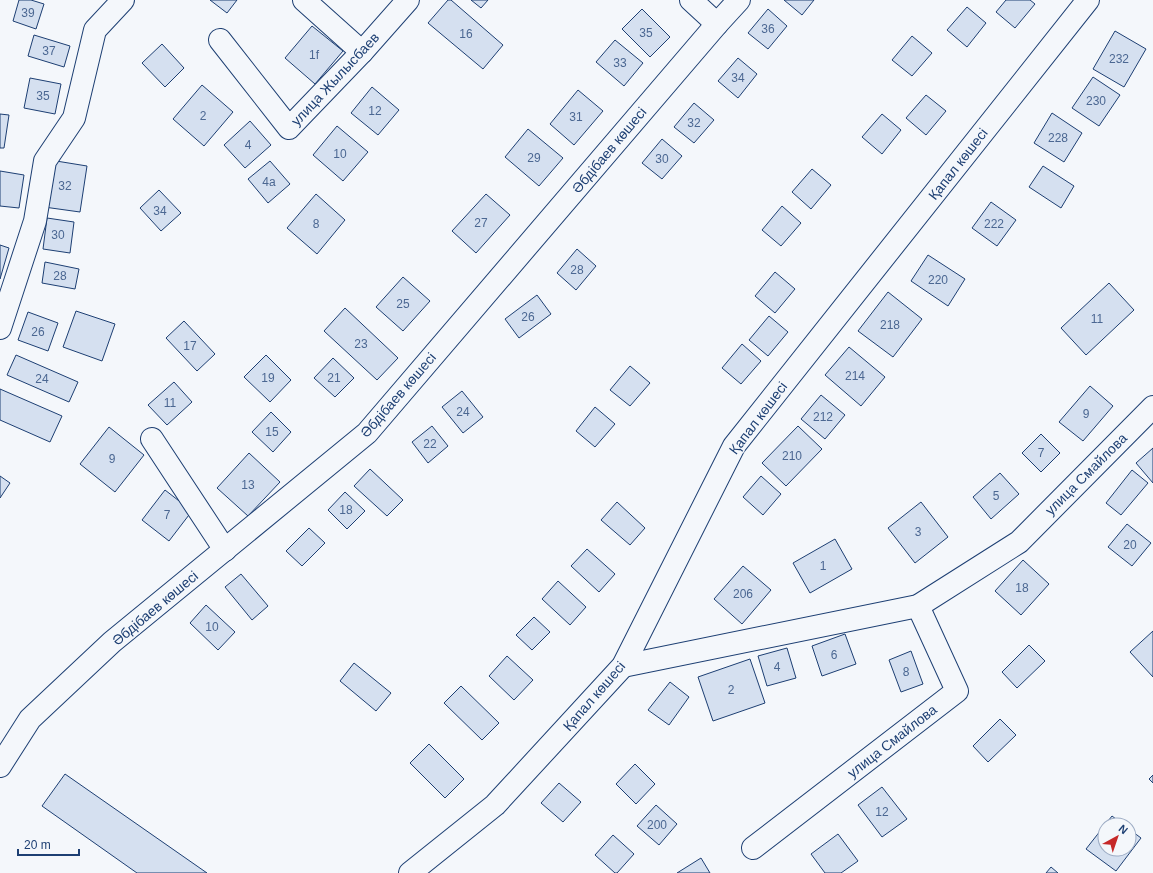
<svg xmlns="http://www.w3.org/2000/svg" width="1153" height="873" viewBox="0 0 1153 873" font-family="Arial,sans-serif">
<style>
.building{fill:#d5e0f0;stroke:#1d3f73}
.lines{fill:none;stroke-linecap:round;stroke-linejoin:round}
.minor-casing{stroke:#1d3f73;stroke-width:24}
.minor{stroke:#f4f7fb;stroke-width:22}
.labels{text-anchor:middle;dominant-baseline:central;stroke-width:3;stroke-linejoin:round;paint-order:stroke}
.number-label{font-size:12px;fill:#4b6792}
.street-label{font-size:14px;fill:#1d3f73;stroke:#f4f7fb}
</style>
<rect width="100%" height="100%" fill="#f4f7fb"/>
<g class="building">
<path d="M19,0H31L44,4L36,29L13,21Z"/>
<path d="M210,0H237L227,13Z"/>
<path d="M448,0H451L503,45L483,69L428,23Z"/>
<path d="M471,0H488L481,8Z"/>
<path d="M784,0H814L802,15Z"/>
<path d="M1006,0H1030L1035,4L1015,28L996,12Z"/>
<path d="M967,7L986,23L967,47L947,30Z"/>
<path d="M642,9L670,37L650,57L622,29Z"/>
<path d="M768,9L787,26L768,49L748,33Z"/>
<path d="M312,26L343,51L315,84L285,58Z"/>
<path d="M1115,31L1146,49L1124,87L1093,69Z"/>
<path d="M34,35L70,46L64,67L28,56Z"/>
<path d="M912,36L932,53L912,76L892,60Z"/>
<path d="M615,40L643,63L624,86L596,62Z"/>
<path d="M162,44L184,68L165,87L142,63Z"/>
<path d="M738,58L757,74L738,98L718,81Z"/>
<path d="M1093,77L1120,95L1099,126L1072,108Z"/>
<path d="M30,78L61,84L55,114L24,108Z"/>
<path d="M202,85L233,112L204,146L173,119Z"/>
<path d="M372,87L399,110L378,135L351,113Z"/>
<path d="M578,90L603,111L574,145L550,124Z"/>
<path d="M926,95L946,111L926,135L906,118Z"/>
<path d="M694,103L714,120L694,143L674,127Z"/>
<path d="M1052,113L1082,133L1064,162L1034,143Z"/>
<path d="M0,114L9,115L4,148H0Z"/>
<path d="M882,114L901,130L882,154L862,137Z"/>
<path d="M250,121L271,145L245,168L224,145Z"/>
<path d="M337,126L368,152L343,181L313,155Z"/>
<path d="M528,129L563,158L539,186L505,157Z"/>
<path d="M662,139L682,156L662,179L642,163Z"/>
<path d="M50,160L87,166L80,212L44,207Z"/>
<path d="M270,161L290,184L268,203L248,179Z"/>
<path d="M1043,166L1074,186L1061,208L1029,187Z"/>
<path d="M812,169L831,185L811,209L792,192Z"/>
<path d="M0,171L24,175L19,208L0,206Z"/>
<path d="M159,190L181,213L161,231L140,208Z"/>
<path d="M316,194L345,220L317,254L287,228Z"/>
<path d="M486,194L510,215L476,253L452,231Z"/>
<path d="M991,202L1016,220L997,246L972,228Z"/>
<path d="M782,206L801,223L781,246L762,230Z"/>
<path d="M47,218L74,222L70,253L43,249Z"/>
<path d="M0,245L9,248L0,279Z"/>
<path d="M577,249L596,266L576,290L557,273Z"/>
<path d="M928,255L965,279L948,306L911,281Z"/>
<path d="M45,262L79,269L75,289L42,283Z"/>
<path d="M775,272L795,289L775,313L755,296Z"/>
<path d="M403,277L430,301L403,331L376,307Z"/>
<path d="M1109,283L1134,310L1086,355L1061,328Z"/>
<path d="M888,292L922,319L893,357L858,331Z"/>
<path d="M537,295L551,314L519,338L505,319Z"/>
<path d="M345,308L398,358L377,380L324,331Z"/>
<path d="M76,311L115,324L102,361L63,347Z"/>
<path d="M28,312L58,323L48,351L18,340Z"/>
<path d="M769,316L788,332L768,356L749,340Z"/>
<path d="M184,321L215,354L197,371L166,338Z"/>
<path d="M742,344L761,361L741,384L722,368Z"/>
<path d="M849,347L885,377L861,406L825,375Z"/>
<path d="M16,355L78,382L69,402L7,375Z"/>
<path d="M266,355L291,380L270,402L244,377Z"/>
<path d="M333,358L354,378L335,397L314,378Z"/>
<path d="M630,366L650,383L630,406L610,390Z"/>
<path d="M174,382L192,402L167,425L148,405Z"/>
<path d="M1090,386L1113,406L1083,441L1059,422Z"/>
<path d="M0,389L62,416L50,442L0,420Z"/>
<path d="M462,391L483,417L463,433L442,407Z"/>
<path d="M821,395L845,415L825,439L801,419Z"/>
<path d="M595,407L615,424L595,447L576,431Z"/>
<path d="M271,412L291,432L273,452L252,432Z"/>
<path d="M432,426L448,446L428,463L412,442Z"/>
<path d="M798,426L822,449L786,486L762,463Z"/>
<path d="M109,427L144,455L115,492L80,464Z"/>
<path d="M1041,434L1060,453L1041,472L1022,453Z"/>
<path d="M1153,448V483L1136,463Z"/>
<path d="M249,453L280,482L248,516L217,488Z"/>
<path d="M370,469L403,500L387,516L354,486Z"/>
<path d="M1132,470L1148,483L1121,515L1106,503Z"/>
<path d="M1000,473L1019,494L991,519L973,497Z"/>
<path d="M0,476L10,483L0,498Z"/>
<path d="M761,476L781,494L763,515L743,497Z"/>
<path d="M165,490L192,511L169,541L142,520Z"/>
<path d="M345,492L365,511L347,529L328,510Z"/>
<path d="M617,502L645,528L630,545L601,520Z"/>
<path d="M921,502L948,537L915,563L888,528Z"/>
<path d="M1127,524L1151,543L1132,566L1108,547Z"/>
<path d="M309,528L325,543L302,566L286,551Z"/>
<path d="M835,539L852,569L810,593L793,563Z"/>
<path d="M587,549L615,574L599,592L571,566Z"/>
<path d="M1023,560L1049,584L1021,615L995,591Z"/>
<path d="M743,566L771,590L742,624L714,599Z"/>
<path d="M241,574L268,606L252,620L225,587Z"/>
<path d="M558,581L586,607L570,625L542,599Z"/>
<path d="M206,605L235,632L218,650L190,623Z"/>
<path d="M534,617L550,632L532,650L516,635Z"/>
<path d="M1153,631V677L1130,652Z"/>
<path d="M845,634L856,664L822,676L812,646Z"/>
<path d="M1029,645L1045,661L1017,688L1002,672Z"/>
<path d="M787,648L796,678L767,686L758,656Z"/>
<path d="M911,651L923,684L901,692L889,660Z"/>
<path d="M507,656L533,680L514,700L489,676Z"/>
<path d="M750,659L765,703L713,721L698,677Z"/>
<path d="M354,663L391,693L376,711L340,681Z"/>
<path d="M670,682L689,697L669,725L648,710Z"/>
<path d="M461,686L499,723L482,740L444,703Z"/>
<path d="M1000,719L1016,735L988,762L973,746Z"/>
<path d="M429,744L464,779L445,798L410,763Z"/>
<path d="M635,764L655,784L636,804L616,784Z"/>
<path d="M65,774L207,873H137L42,806Z"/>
<path d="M1153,775V783L1149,779Z"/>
<path d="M559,783L581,802L563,822L541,803Z"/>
<path d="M882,787L907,819L882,837L858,805Z"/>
<path d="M656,805L677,824L659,845L637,826Z"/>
<path d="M1112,816L1124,825H1105V849H1129V829L1141,838L1116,871L1086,849Z"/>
<path d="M838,834L858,861L841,873H825L811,854Z"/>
<path d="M613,835L634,854L617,873H615L595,855Z"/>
<path d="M701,858L710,873H677Z"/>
<path d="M1051,867L1058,873H1046Z"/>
</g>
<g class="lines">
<defs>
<g id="minor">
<path d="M304,0L362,52"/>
<path d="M691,0L717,24"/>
<path d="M220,40L289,128L362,52L408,0"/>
<path d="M0,328L35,221L45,161L74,118L95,30L123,0"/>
<path d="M152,439L225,550"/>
<path d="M623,666L918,606L1019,542L1153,407"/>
<path d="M0,766L30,719L112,642L367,433L717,24L739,0"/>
<path d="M753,848L957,691L918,606"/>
<path d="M410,873L495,805L623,666L734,446L1088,0"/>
</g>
</defs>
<use href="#minor" class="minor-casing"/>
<use href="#minor" class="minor"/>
</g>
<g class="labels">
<g class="number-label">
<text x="28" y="13">39</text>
<text x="768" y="29">36</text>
<text x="646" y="33">35</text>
<text x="466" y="34">16</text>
<text x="49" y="51">37</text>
<text x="314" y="55">1f</text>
<text x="1119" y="59">232</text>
<text x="620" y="63">33</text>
<text x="738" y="78">34</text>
<text x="43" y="96">35</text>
<text x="1096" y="101">230</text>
<text x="375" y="111">12</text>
<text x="203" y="116">2</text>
<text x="576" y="117">31</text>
<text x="694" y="123">32</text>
<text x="1058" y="138">228</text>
<text x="248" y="145">4</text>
<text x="340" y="154">10</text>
<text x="534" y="158">29</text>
<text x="662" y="159">30</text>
<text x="269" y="182">4а</text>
<text x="65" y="186">32</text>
<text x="160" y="211">34</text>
<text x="481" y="223">27</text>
<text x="316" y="224">8</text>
<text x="994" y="224">222</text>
<text x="58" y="235">30</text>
<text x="577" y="270">28</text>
<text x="60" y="276">28</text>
<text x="938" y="280">220</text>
<text x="403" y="304">25</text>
<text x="528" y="317">26</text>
<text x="1097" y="319">11</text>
<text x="890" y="325">218</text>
<text x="38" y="332">26</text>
<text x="361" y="344">23</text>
<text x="190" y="346">17</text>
<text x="855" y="376">214</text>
<text x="268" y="378">19</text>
<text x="334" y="378">21</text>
<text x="42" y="379">24</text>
<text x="170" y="403">11</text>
<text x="463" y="412">24</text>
<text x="1086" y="414">9</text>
<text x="823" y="417">212</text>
<text x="272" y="432">15</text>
<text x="430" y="444">22</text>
<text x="1041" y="453">7</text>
<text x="792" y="456">210</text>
<text x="112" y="459">9</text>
<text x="248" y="485">13</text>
<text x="996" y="496">5</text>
<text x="346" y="510">18</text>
<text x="167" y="515">7</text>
<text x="918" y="532">3</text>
<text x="1130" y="545">20</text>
<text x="823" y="566">1</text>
<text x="1022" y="588">18</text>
<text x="743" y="594">206</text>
<text x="212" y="627">10</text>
<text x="834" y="655">6</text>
<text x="777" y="667">4</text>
<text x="906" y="672">8</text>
<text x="731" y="690">2</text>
<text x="882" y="812">12</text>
<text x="657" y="825">200</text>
</g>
<g class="street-label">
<text transform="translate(335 79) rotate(-47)">улица Жылысбаев</text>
<text transform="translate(609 150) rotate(-50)">Әбдібаев көшесі</text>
<text transform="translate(958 164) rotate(-52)">Қапал көшесі</text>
<text transform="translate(398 395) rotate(-49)">Әбдібаев көшесі</text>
<text transform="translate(758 418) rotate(-53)">Қапал көшесі</text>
<text transform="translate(1086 474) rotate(-45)">улица Смайлова</text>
<text transform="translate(155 608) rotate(-40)">Әбдібаев көшесі</text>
<text transform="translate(594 696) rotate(-49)">Қапал көшесі</text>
<text transform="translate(892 741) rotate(-38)">улица Смайлова</text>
</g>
</g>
<g transform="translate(1117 837) rotate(40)"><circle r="19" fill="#f4f7fb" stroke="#9eadc5"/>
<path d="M0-3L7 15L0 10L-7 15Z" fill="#c62828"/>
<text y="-6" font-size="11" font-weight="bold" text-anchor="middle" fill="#1d3f73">N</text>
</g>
<path d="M18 849v6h61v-6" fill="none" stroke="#1d3f73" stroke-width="2"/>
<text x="24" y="849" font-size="12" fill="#1d3f73" stroke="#f4f7fb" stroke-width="3" paint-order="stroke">20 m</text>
</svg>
